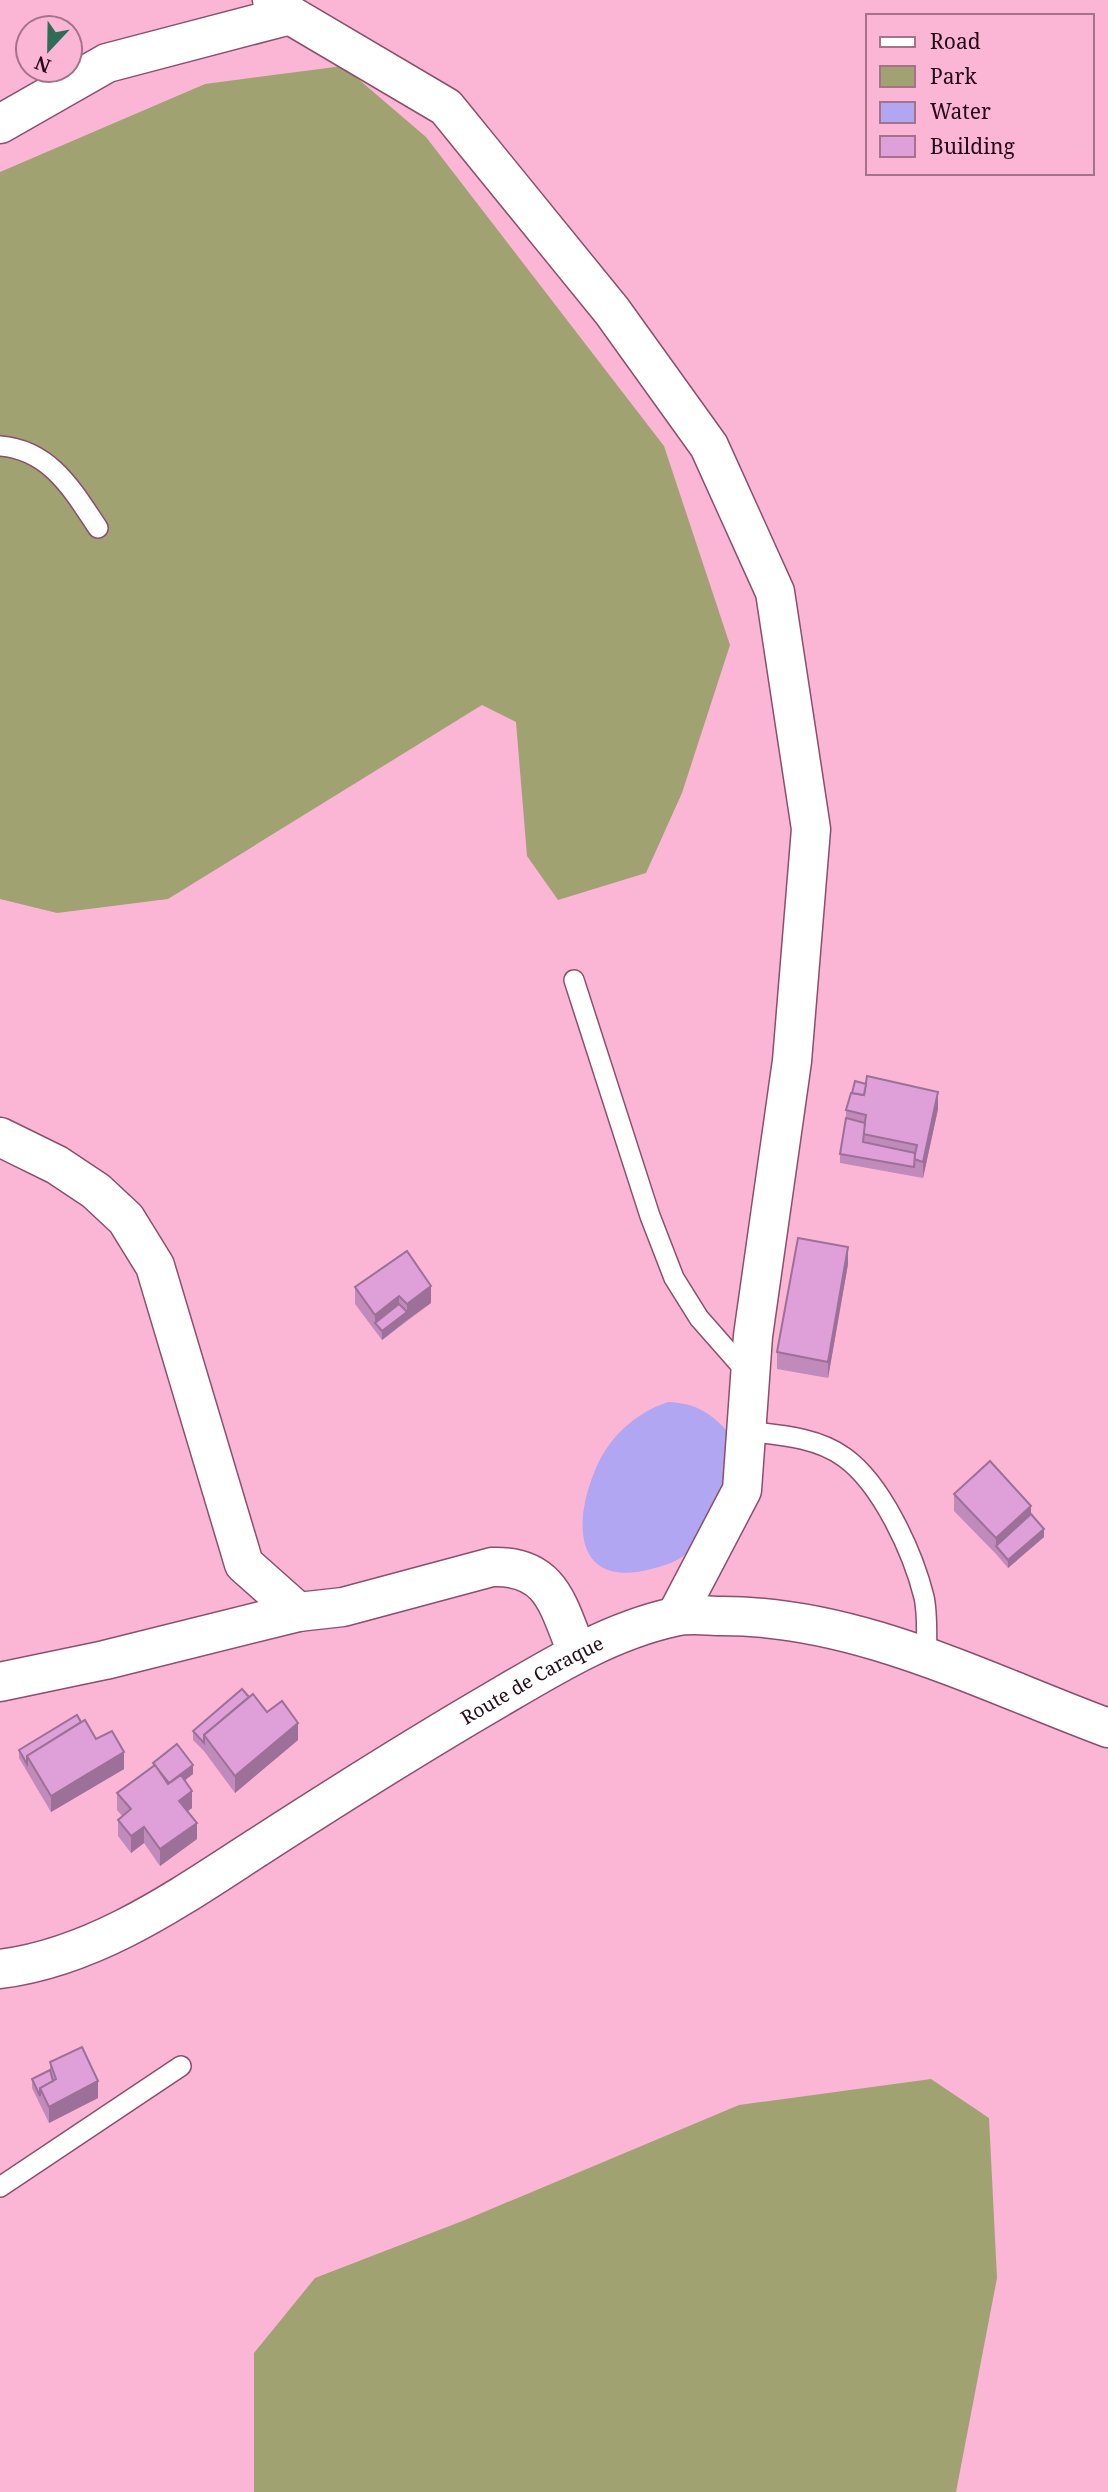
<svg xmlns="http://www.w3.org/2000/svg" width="1108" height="2492" viewBox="0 0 1108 2492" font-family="'Noto Serif',serif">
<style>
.green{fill:#a1a272}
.water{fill:#b0a6f1}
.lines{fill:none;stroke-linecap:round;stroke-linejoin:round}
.lane-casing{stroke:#8b4f6d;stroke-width:22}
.street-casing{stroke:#8b4f6d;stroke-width:41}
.secondary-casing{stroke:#8b4f6d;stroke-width:41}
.lane{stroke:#fff;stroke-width:19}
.street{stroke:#fff;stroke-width:38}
.secondary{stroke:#fff;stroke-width:38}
.wall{fill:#c08abb}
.shaded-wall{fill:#9c7098}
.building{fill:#dfa0d9;stroke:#9c7098;stroke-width:2}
.labels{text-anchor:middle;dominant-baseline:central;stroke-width:5;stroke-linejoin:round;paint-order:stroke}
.street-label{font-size:19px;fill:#230b17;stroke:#fbb6d6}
</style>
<rect width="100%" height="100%" fill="#fbb6d6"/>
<g class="green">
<path d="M343,66L426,137L664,446L730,645L682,793L646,873L558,900L527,856L516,722L482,705L168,899L57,913L0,899V172L205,84Z"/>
<path d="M931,2079L989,2118L997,2278L956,2492H254V2353L315,2278L465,2220L739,2105Z"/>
</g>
<path class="water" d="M668,1402C694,1403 710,1412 727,1431C727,1446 730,1465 726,1479C723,1489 696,1544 689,1551C680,1561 664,1566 651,1569C577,1589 572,1527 594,1473C607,1439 633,1414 668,1402Z"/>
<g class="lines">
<defs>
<g id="lane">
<path d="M0,446C51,450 73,491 98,528"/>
<path d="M574,980L650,1216L674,1278L699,1318L750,1376"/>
<path d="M746,1431C779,1435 816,1437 844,1457C882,1484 913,1553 924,1597C928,1615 926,1637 927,1656"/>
<path d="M0,2187L181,2066"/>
</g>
<g id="street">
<path d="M272,0L290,15L446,107L612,311L709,446L775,592L811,829L792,1061L753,1336L742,1490L676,1616"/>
<path d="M0,124L107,63L290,15"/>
<path d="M0,1137L57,1165L96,1191L126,1219L155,1266L244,1564L298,1612L343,1607L492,1567C552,1565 558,1606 577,1652"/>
<path d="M0,1682L105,1660L298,1612"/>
</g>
<g id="secondary">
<path id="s1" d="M0,1969C96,1957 179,1898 258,1847C337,1796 416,1746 497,1699C553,1666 610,1631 674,1617C689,1613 707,1616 723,1616C858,1616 984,1682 1108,1728"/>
</g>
</defs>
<use href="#lane" class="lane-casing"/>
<use href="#street" class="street-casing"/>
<use href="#secondary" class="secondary-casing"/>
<use href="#lane" class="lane"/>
<use href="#street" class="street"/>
<use href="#secondary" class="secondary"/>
</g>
<g class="wall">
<path d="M938,1109L923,1178L840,1163V1154L846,1118V1110Z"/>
<path d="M848,1264L828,1378L777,1369V1352Z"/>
<path d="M355,1287L431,1303L382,1340L355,1304Z"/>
<path d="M954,1494L1031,1514L1044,1537L1008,1568L996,1554L954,1511Z"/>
<path d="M249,1697L298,1740L235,1793L204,1751L193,1740V1731Z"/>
<path d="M81,1722L124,1769L51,1812L19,1758V1750Z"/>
<path d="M153,1763L193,1774L184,1780L192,1808L188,1811L197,1839L160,1866L144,1843L131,1853L118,1836V1820L122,1816L117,1810V1793L153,1767Z"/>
<path d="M50,2062L98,2098L49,2123L32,2088V2079L50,2070Z"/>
</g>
<g class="shaded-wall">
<path d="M938,1092V1109L923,1178V1162Z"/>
<path d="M848,1247V1264L828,1378V1362Z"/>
<path d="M431,1286V1303L407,1320V1304Z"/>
<path d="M399,1296V1312L375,1323V1315Z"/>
<path d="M407,1312V1320L382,1340V1331Z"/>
<path d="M1031,1506V1523L996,1546V1538Z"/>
<path d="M1044,1529V1537L1008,1568V1560Z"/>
<path d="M298,1723V1740L235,1793V1776Z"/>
<path d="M124,1752V1769L51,1812V1796Z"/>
<path d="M193,1765V1774L170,1792V1784Z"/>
<path d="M192,1791V1808L179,1817V1801Z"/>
<path d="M197,1823V1839L160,1866V1849Z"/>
<path d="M144,1827V1843L131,1853V1836Z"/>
<path d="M98,2081V2098L49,2123V2107Z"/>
</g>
<g class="building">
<path d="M867,1076L938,1092L923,1162L914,1159L917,1145L863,1134L866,1115L846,1110L851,1093L864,1095Z"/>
<path d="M855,1081L866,1084L864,1095L852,1093Z"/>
<path d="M846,1118L865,1123L863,1142L915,1153L914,1167L840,1154Z"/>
<path d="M798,1238L848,1247L828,1362L777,1352Z"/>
<path d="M407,1251L431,1286L407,1304L399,1296L375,1315L355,1287Z"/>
<path d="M399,1304L407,1312L382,1331L375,1323Z"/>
<path d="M990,1461L1031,1506L996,1538L954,1494Z"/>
<path d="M1031,1514L1044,1529L1008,1560L996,1546Z"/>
<path d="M242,1689L249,1697L204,1735V1743L193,1731Z"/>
<path d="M253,1694L267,1712L282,1701L298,1723L235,1776L204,1735Z"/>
<path d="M77,1715L81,1722L27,1756V1764L19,1750Z"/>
<path d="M85,1720L96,1739L112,1731L124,1752L51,1796L27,1756Z"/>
<path d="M177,1744L193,1765L169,1783L153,1763Z"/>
<path d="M155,1765L168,1784L181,1775L192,1791L179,1801L197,1823L160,1849L144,1827L131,1836L118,1820L131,1809L117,1793Z"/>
<path d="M82,2047L98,2081L49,2107L40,2088L56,2079L50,2062Z"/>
<path d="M50,2070L53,2081L40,2088V2096L32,2079Z"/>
</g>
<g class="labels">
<g class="street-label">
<text stroke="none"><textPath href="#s1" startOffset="609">Route de Caraque</textPath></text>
</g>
</g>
<rect x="866" y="14" width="228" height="161" fill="#fbb6d6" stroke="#a5728a" stroke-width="2"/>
<rect x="880" y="37" width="35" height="10" fill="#ffffff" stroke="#a5728a" stroke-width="2"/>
<text x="930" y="49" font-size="21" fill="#230b17">Road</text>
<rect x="880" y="66" width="35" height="21" fill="#a1a272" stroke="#a5728a" stroke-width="2"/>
<text x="930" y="84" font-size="21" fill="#230b17">Park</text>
<rect x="880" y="102" width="35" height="21" fill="#b0a6f1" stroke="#a5728a" stroke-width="2"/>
<text x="930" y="119" font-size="21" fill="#230b17">Water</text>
<rect x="880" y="136" width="35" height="21" fill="#dfa0d9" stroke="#a5728a" stroke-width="2"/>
<text x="930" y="154" font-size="21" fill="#230b17">Building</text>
<g transform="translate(49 49) rotate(202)"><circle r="33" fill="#fbb6d6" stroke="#a5728a" stroke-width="2"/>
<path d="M0-5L12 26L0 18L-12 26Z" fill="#2e6c58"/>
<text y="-10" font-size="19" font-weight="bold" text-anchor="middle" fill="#230b17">N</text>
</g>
</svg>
